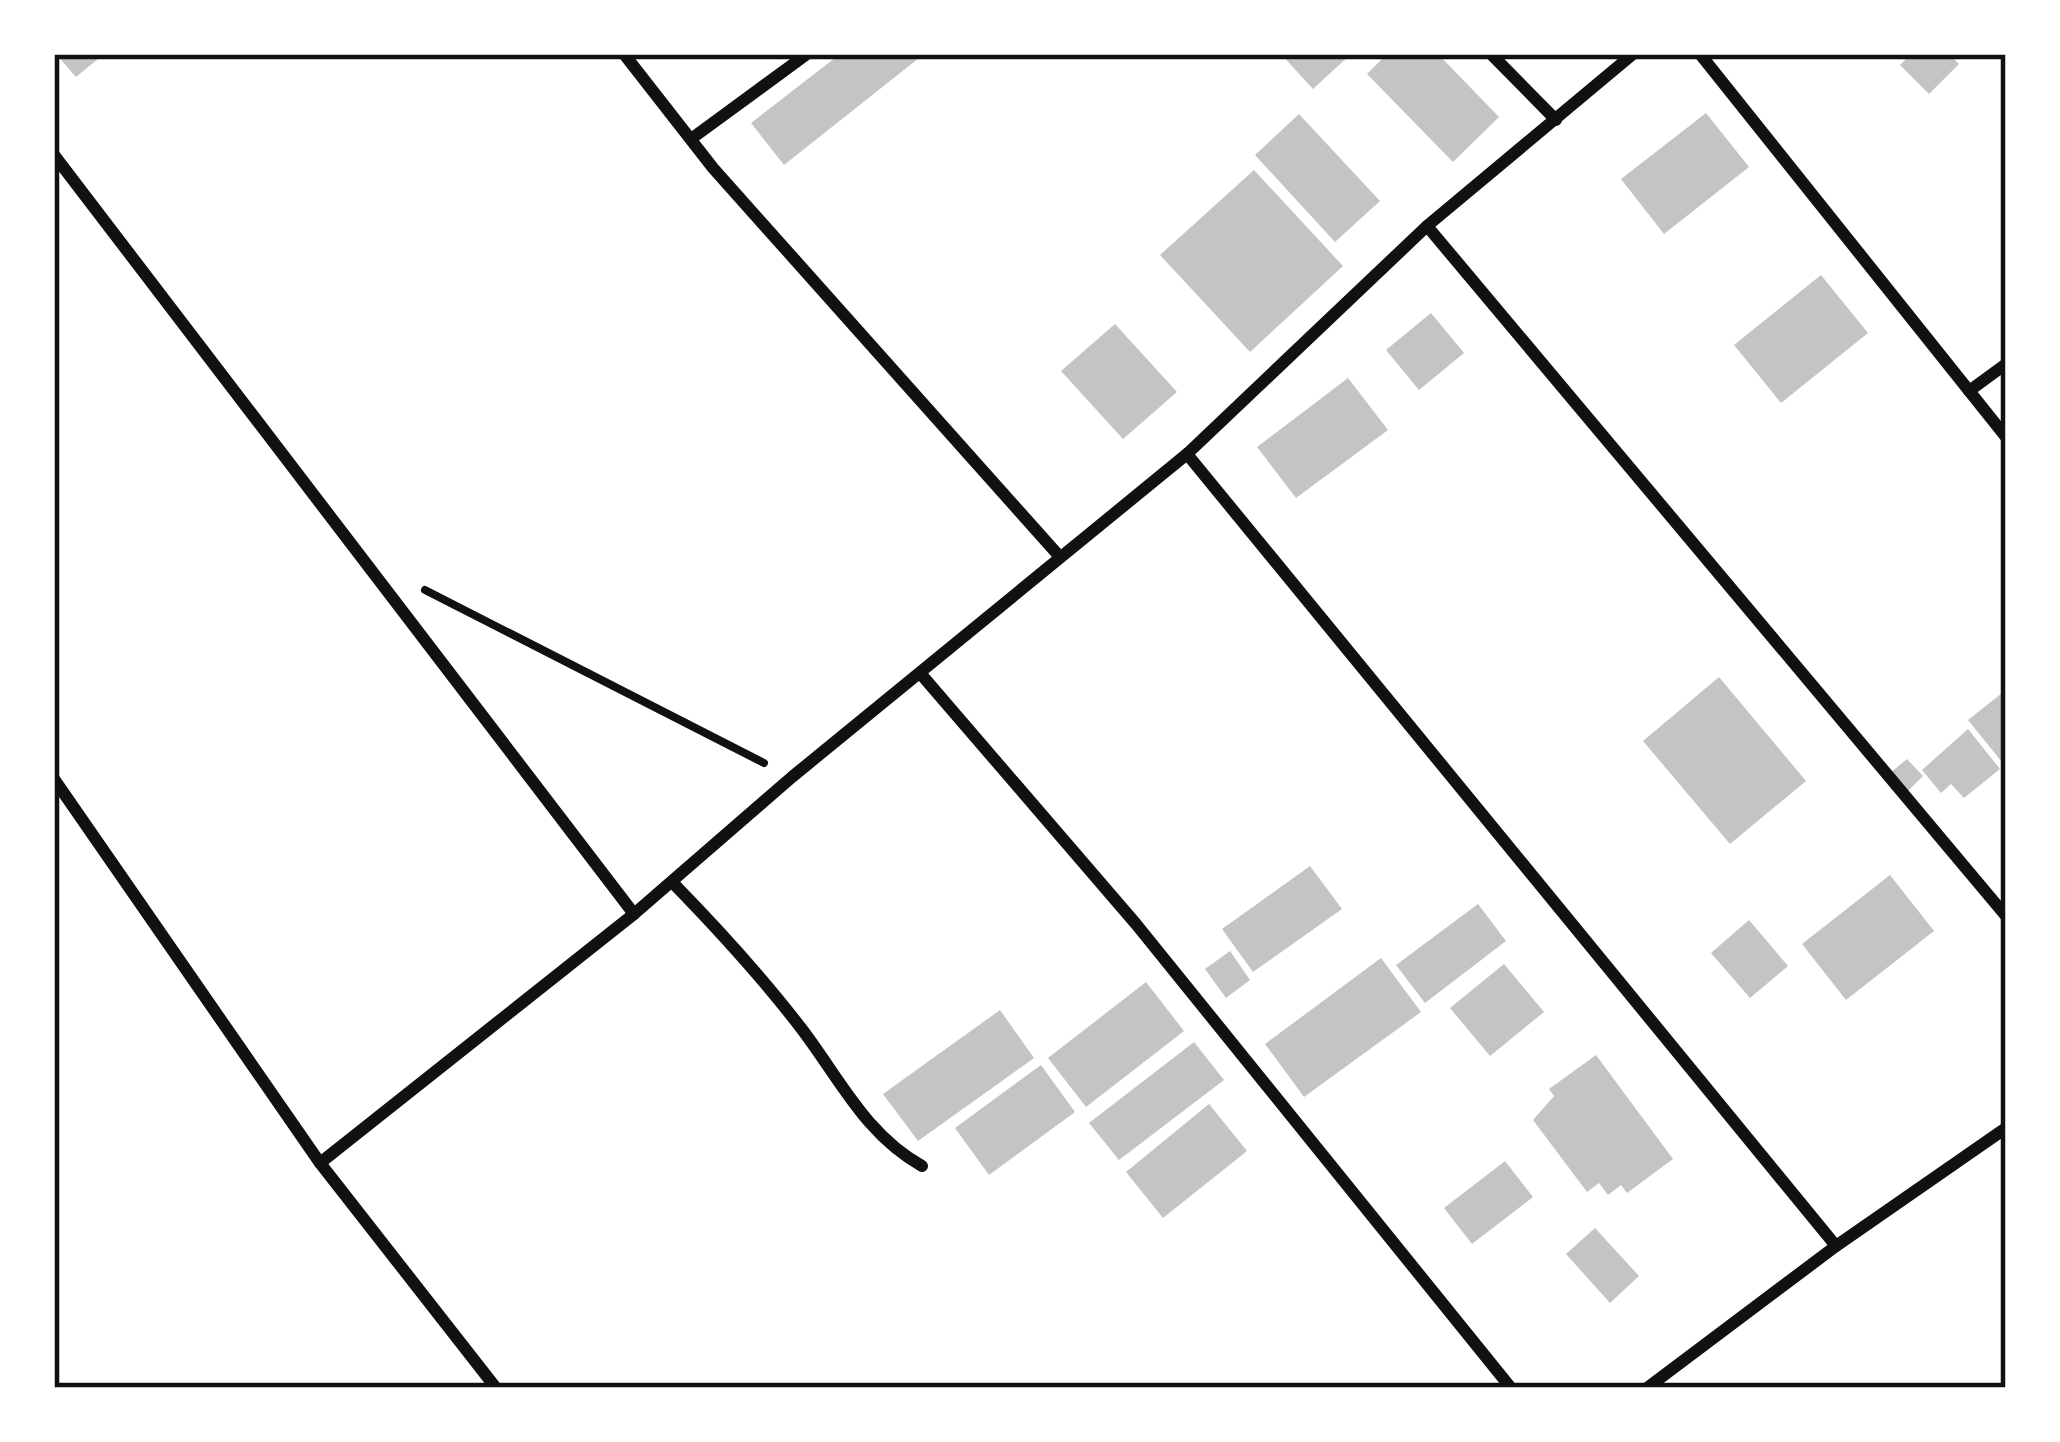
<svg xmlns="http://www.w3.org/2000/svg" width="2060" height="1442" viewBox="0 0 2060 1442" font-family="'Golos Text',sans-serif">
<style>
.building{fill:#c4c4c4}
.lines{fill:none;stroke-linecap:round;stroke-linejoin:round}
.path{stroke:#111;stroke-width:8}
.minor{stroke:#111;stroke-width:12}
.neatline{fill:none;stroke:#111;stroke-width:4.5}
</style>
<rect width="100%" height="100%" fill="#fff"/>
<g class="building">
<path d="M56,54H104L76,77Z"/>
<path d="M840,54H924L784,165L751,123Z"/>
<path d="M1281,54H1351L1313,89Z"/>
<path d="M1387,54H1438L1499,117L1453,162L1367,74Z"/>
<path d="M1911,54H1949L1959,64L1929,94L1900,65Z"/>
<path d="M1706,113L1749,167L1664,234L1621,179Z"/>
<path d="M1299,114L1380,201L1335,242L1255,155Z"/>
<path d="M1254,170L1343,266L1250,352L1160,255Z"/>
<path d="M1821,275L1868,333L1781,403L1734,345Z"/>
<path d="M1431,313L1464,353L1419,390L1386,350Z"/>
<path d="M1115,324L1177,392L1123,439L1061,371Z"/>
<path d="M1348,378L1388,430L1296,498L1257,447Z"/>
<path d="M1719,677L1806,781L1730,844L1643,741Z"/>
<path d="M2006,690V767L1968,720Z"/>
<path d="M1968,729L2000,769L1964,798L1951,784L1941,793L1922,770Z"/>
<path d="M1907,759L1923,776L1907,792L1890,773Z"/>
<path d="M1310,866L1342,909L1253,972L1222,929Z"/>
<path d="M1890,875L1934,931L1846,1000L1802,944Z"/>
<path d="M1478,904L1506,941L1425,1003L1396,965Z"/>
<path d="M1749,920L1788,966L1750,998L1711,953Z"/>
<path d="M1230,951L1250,980L1226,998L1205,969Z"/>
<path d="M1381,958L1421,1012L1304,1097L1265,1044Z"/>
<path d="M1504,964L1544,1012L1490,1056L1450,1008Z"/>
<path d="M1146,982L1184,1031L1086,1107L1048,1058Z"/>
<path d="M1000,1010L1034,1058L918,1141L883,1094Z"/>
<path d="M1194,1042L1224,1080L1119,1160L1089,1123Z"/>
<path d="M1596,1055L1673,1159L1627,1193L1621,1185L1608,1195L1599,1183L1587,1192L1533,1120L1554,1096L1549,1089Z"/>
<path d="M1041,1065L1075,1112L989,1175L955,1128Z"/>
<path d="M1209,1104L1247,1151L1163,1218L1126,1172Z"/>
<path d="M1505,1161L1533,1197L1472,1244L1444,1208Z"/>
<path d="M1595,1228L1639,1276L1610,1303L1566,1254Z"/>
</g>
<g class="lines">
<path class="path" d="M425,590L764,763"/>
<g class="minor">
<path d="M624,54L713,168L1060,557"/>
<path d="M1491,54L1556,120"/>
<path d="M1700,54L2006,437"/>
<path d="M691,139L807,54"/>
<path d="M54,155L634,914"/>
<path d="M1427,226L2006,916"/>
<path d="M1969,391L2006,364"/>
<path d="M1187,454L1836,1246L2006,1128"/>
<path d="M920,673L1136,924L1511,1388"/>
<path d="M54,779L320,1163L496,1388"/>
<path d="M672,882C718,929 761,976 801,1028C840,1079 865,1134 922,1166"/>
<path d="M320,1163L634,914L792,777L1187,454L1427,226L1633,54"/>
<path d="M1647,1388L1836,1246"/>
</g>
</g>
<rect width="2060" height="1442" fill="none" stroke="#ffffff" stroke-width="114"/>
<rect x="57" y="57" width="1946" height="1328" class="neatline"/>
</svg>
